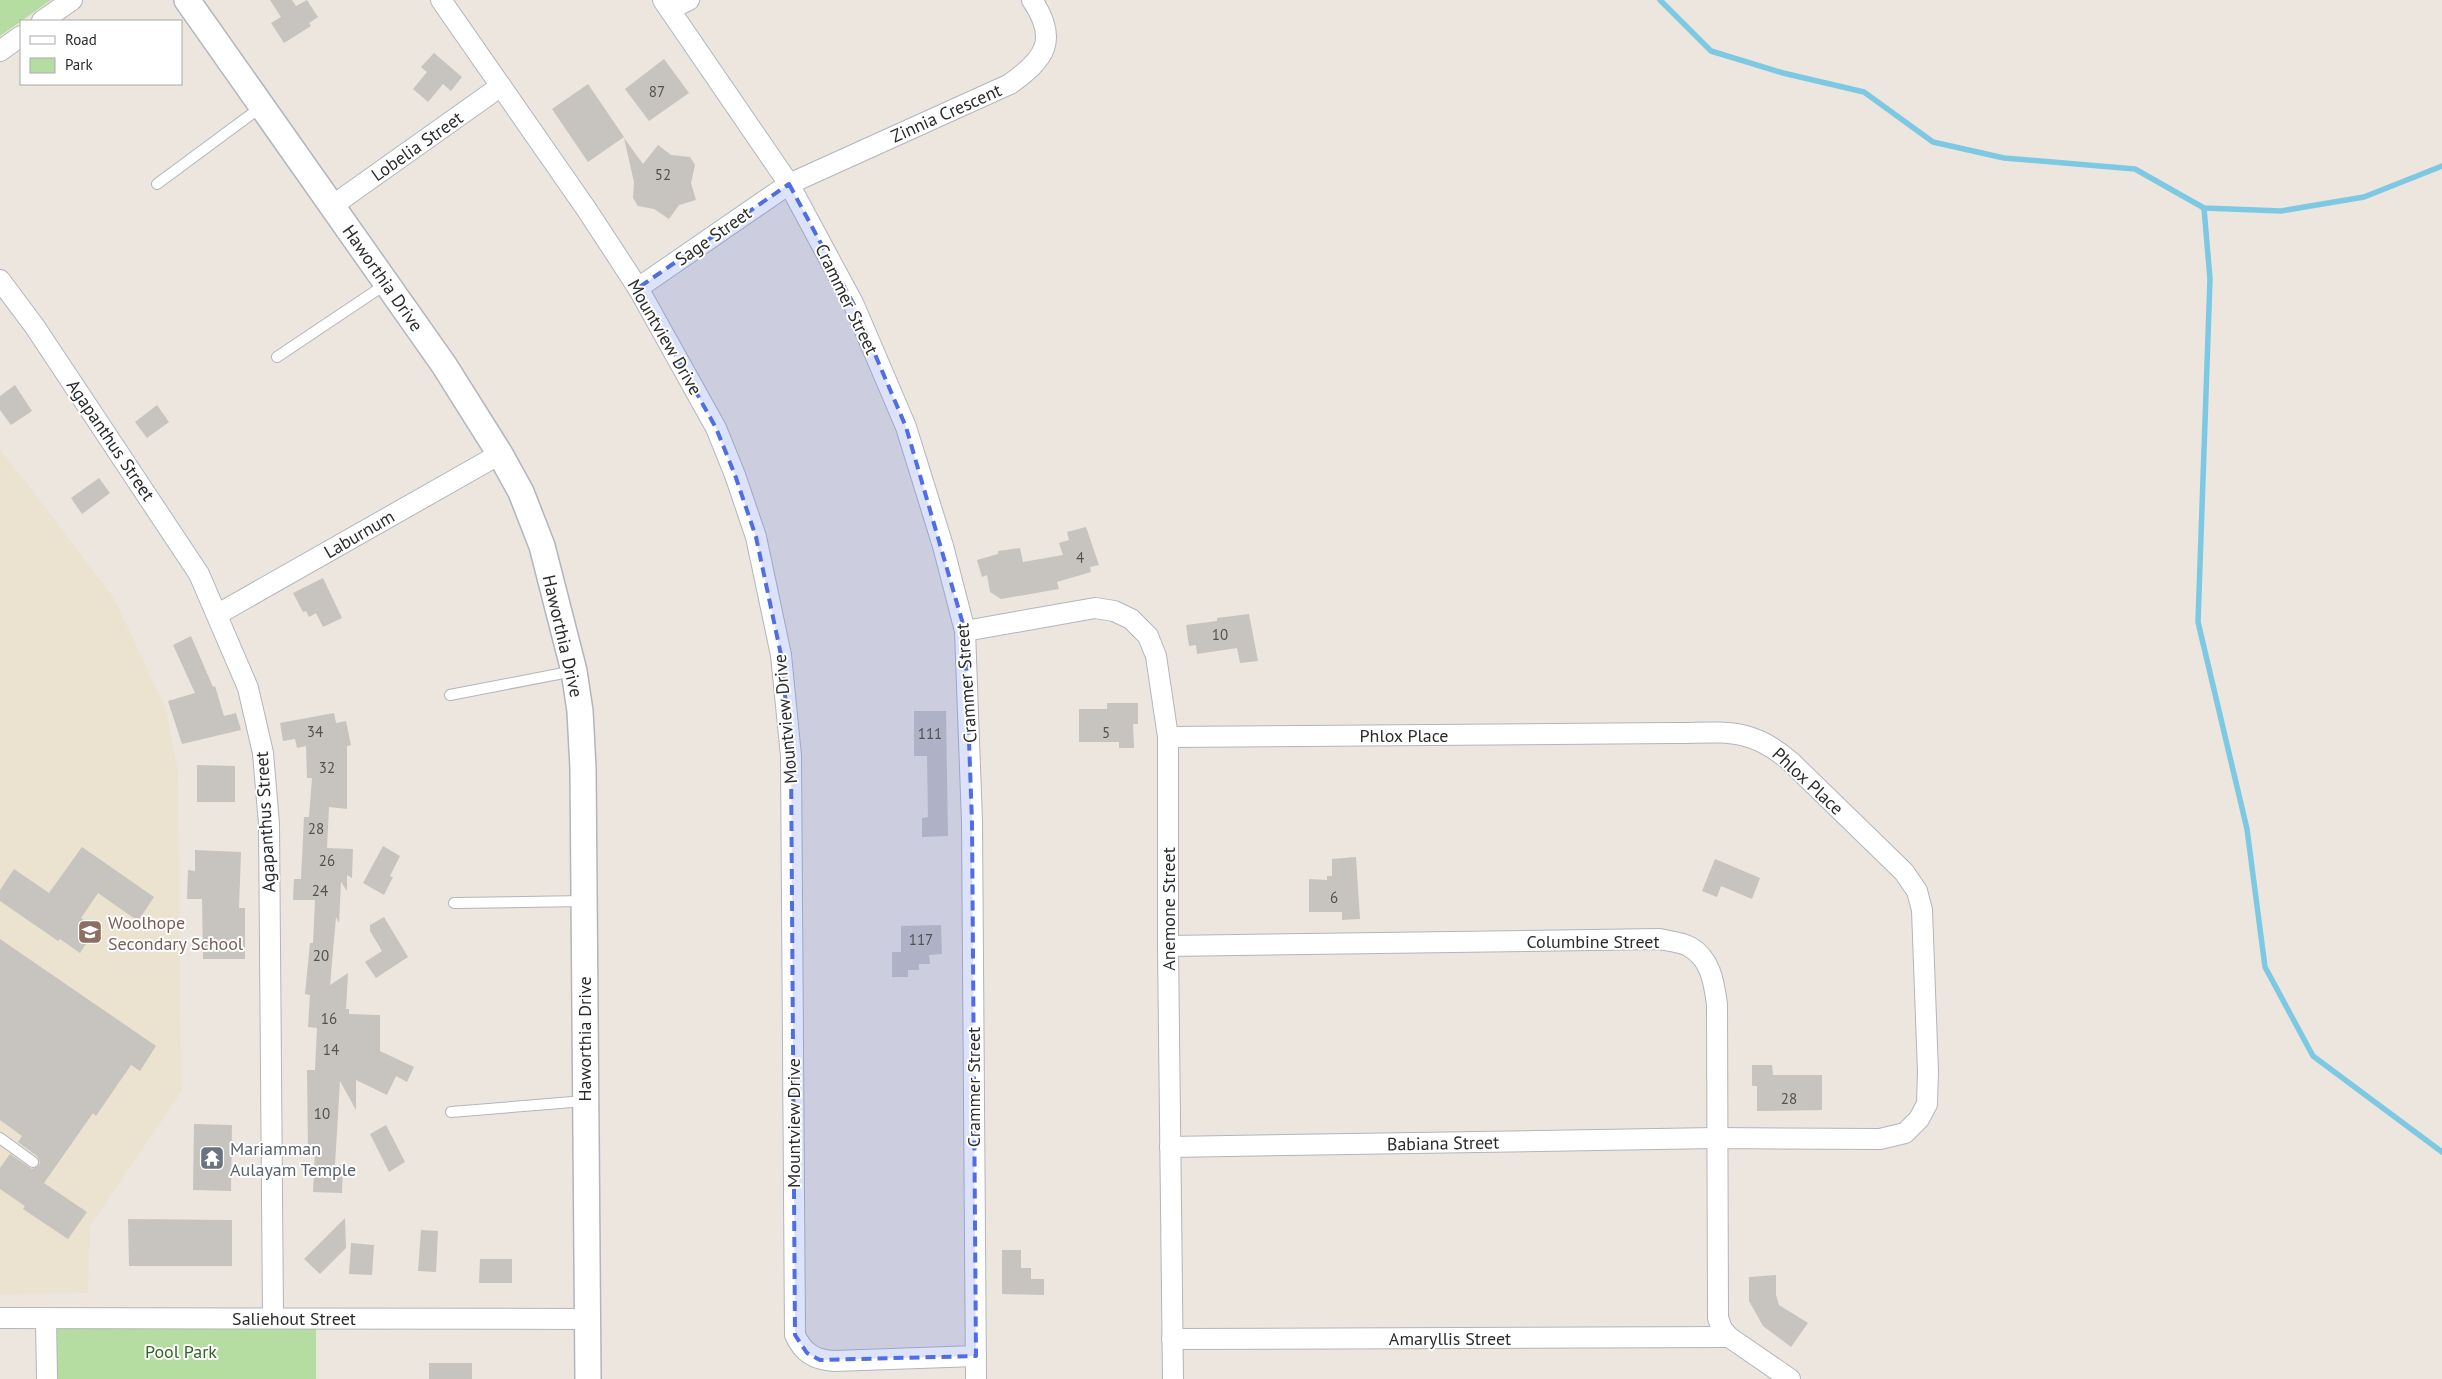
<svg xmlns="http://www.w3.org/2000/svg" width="2442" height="1379" viewBox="0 0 2442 1379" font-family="'PT Sans',sans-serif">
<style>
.education{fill:#ebe2d0}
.green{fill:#b6dda1}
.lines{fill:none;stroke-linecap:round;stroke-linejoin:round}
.stream{stroke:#7dc9e3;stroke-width:5.5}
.building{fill:#c7c3be}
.service-casing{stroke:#b2b5bd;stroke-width:12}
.minor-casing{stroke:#b2b5bd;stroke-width:22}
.tertiary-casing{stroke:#b2b5bd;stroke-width:28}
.service{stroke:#fff;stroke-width:10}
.minor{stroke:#fff;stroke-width:20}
.tertiary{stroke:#fff;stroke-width:25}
.marked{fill:#506de8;fill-opacity:0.2;stroke:#506de8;stroke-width:4;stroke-dasharray:10 6;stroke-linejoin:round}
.labels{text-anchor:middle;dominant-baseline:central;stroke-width:4;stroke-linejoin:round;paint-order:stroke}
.number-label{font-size:15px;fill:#525150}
.street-label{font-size:18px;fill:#2b2b2b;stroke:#fff}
.education-label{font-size:18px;fill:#785e54;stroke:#fff;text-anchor:start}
.worship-label{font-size:18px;fill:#5b616d;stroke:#fff;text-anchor:start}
.park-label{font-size:18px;fill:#306222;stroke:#fff}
</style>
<rect width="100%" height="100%" fill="#ece6df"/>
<path class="education" d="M0,449L114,598L166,709L178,772L181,1092L90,1226L88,1293L0,1294Z"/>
<g class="green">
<path d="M0,0H51L0,36Z"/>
<path d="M46,1321L316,1322V1379H47Z"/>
</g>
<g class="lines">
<g class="stream">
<path d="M1660,0L1711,51L1783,73L1864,92L1933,142L2004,158L2135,169L2204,208L2281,211L2364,197L2442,166"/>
<path d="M2204,208L2210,279L2198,622L2247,829L2265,967L2313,1056L2442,1152"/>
</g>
</g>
<g class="building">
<path d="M270,0H292L296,6L307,0L318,17L309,23L311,26L284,43L271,23L281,17Z"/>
<path d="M434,53L462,77L451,91L443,84L428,102L413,89L427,72L421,67Z"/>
<path d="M664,59L689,93L649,121L625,89Z"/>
<path d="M588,84L624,137L588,162L552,109Z"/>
<path d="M624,138L643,164L658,145L671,155L690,157L695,165L691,183L696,200L679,205L669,219L654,209L638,206L633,198L634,182Z"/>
<path d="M15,385L32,411L11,425L0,410V396Z"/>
<path d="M157,405L169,422L147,438L135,422Z"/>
<path d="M99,478L110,493L82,514L71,498Z"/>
<path d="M1086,527L1099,565L1090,567L1091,572L1057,582L1059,589L1001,599L990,592L987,575L982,577L977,560L998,554V551L1020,548L1023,562L1063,555L1059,543L1069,540L1067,532Z"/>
<path d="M323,578L342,618L323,627L316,613L309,617L306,611L303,612L293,593Z"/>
<path d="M1249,614L1258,661L1240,663L1237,648L1197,654L1196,645L1189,646L1186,625L1217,621V618Z"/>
<path d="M191,636L213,687L215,686L224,716L236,713L241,730L182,744L168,701L195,693L173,645Z"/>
<path d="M1107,703H1138V724H1133L1134,748H1119V742H1079V709H1107Z"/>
<path d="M914,711H946L948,836L922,837V818L928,817L927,756H914Z"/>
<path d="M334,713L336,723L346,721L351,745L347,746V809L329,807L327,848L353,849L352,878L347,875V891L341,882L339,923L336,917L330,985L348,973L346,1009H349V1014L380,1015V1051L414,1067L407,1082L396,1076L387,1095L356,1080V1110L340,1081L335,1165H343L342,1193L313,1192L315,1153L308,1152L307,1070H315L317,1028L308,1027L310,995L305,994L310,943H313L315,900H293L294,879H301L304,817H309L312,778H307L306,746L297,748L295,739L283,741L280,723Z"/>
<path d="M197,765L235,766V802H197Z"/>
<path d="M383,846L400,856L390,876L393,877L384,895L363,883Z"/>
<path d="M82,847L154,897L138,921L98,893L81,918L96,929L80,953L60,939L58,941L0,901V890L14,869L49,893Z"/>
<path d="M195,850L241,852L239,908H245V959H203L202,899H187L188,870L195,871Z"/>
<path d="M1356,857L1360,919L1342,920V912H1309V879L1327,880V876H1332V859Z"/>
<path d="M1715,859L1760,878L1752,899L1721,886L1717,897L1702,891Z"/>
<path d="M384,917L408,957L376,978L365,962L382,951L370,931V925Z"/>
<path d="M941,925L942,954L929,955L930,964H919V970H908V977H892V952H901V926Z"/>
<path d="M0,939L156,1046L140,1071L131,1065L96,1116L93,1113L44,1183L87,1212L68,1239L23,1209L25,1206L0,1189V1168L10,1154L32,1169L38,1166L40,1162L37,1156L18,1142L22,1136L0,1120Z"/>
<path d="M1752,1065H1772L1773,1075H1822V1110L1757,1111V1086H1752Z"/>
<path d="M194,1124L232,1125L231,1191L193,1190Z"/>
<path d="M386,1125L405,1162L389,1172L370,1134Z"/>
<path d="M345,1218L346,1248L320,1274L304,1259Z"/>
<path d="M128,1219L232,1220V1266H129Z"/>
<path d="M421,1230L438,1231L436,1272L418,1271Z"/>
<path d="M351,1243L374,1245L372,1275L349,1274Z"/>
<path d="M1002,1250H1021V1268H1031V1279H1044V1295L1002,1294Z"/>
<path d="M480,1259H512V1283H479Z"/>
<path d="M1776,1275V1295L1779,1305L1808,1323L1791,1347L1763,1326L1749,1301V1277Z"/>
<rect x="429" y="1363" width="43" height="16"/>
</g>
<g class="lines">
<defs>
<g id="service">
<path d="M157,184L261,107"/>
<path d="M277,357L386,284"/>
<path d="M450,695L574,671"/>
<path d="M454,903L584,901"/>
<path d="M451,1112L585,1101"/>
<path d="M0,1138L33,1162"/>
</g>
<g id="minor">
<path d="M441,0L587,210L638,288L716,428L735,475L756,537L781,655L791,756L795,1335C803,1353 815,1360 834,1361L976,1356"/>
<path d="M663,0L789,184L854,305L906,427L943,546L965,631L972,822L976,1379"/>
<path d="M670,9L689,0"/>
<path d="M42,21L72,0"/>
<path d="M0,51L21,36"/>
<path d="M332,206L501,86"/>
<path d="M0,280L35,327L199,574L248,688L263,753L269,824L273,1317"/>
<path d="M638,288L789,184L1010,84C1045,59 1059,40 1032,0"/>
<path d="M218,614L500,454"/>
<path d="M965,631L1095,608L1114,611L1131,619L1148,636L1156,656L1168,737V946L1173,1379"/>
<path d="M1168,737L1673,733C1724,733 1750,726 1791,762L1904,872L1917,891L1922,910L1928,1072L1927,1104L1919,1119L1905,1133L1880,1139L1716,1138L1170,1147"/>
<path d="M1168,946L1659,939C1668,941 1682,942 1690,947C1711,959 1714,983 1717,1004L1718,1318L1722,1329L1729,1337L1790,1379"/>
<path d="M0,1318L588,1319"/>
<path d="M46,1319L47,1379"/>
<path d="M1172,1339L1729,1337"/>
</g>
<path id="tertiary" d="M187,0L444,365L500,454L521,492L542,546L574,671L580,711L583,768L588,1379"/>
</defs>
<use href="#service" class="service-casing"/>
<use href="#minor" class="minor-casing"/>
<use href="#tertiary" class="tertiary-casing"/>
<use href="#service" class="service"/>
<use href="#minor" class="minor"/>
<use href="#tertiary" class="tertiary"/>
</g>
<path class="marked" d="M789,184L854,305L906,427L965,631L972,822L976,1356L820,1360L807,1353L795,1335L791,756L781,655L756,537L735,475L716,428L638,288Z"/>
<defs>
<symbol id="school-square" viewBox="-11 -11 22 22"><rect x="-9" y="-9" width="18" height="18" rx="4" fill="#8d6e63" stroke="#fff"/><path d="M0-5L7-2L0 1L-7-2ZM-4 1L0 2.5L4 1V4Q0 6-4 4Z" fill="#fff"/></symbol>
<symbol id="temple-square" viewBox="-11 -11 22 22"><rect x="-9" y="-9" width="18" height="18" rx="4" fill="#6b7280" stroke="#fff"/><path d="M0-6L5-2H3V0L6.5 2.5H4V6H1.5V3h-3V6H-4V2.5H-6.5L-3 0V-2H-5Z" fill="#fff"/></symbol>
</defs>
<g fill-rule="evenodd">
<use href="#school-square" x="76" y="918" width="28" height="28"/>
<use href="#temple-square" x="198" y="1144" width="28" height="28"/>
</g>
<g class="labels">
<g class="number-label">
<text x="657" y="91">87</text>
<text x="663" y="174">52</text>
<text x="1080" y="557">4</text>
<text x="1220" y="634">10</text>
<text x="315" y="731">34</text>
<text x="1106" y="732">5</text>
<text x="930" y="733">111</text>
<text x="327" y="767">32</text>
<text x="316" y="828">28</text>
<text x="327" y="860">26</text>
<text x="320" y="890">24</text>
<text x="1334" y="897">6</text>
<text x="921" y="939">117</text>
<text x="321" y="955">20</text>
<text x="329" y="1018">16</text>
<text x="331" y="1049">14</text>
<text x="1789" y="1098">28</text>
<text x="322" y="1113">10</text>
</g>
<g class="street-label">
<text transform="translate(946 113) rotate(-24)">Zinnia Crescent</text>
<text transform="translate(417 146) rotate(-35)">Lobelia Street</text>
<text transform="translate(713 236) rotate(-35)">Sage Street</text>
<text transform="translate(383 278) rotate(55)">Haworthia Drive</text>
<text transform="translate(847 299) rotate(64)">Crammer Street</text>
<text transform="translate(665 337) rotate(60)">Mountview Drive</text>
<text transform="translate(111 440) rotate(56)">Agapanthus Street</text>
<text transform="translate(359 534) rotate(-30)">Laburnum</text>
<text transform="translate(563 636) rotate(77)">Haworthia Drive</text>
<text transform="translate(966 683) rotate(-94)">Crammer Street</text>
<text transform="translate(785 719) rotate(-95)">Mountview Drive</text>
<text x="1404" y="735">Phlox Place</text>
<text transform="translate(1808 781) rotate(43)">Phlox Place</text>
<text transform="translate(265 822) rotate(-93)">Agapanthus Street</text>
<text transform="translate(1168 909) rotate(-90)">Anemone Street</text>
<text x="1593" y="941">Columbine Street</text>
<text transform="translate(584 1039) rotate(-90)">Haworthia Drive</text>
<text transform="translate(973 1087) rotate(-90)">Crammer Street</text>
<text transform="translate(793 1123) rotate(-90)">Mountview Drive</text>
<text transform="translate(1443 1143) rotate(-1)">Babiana Street</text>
<text x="294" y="1318">Saliehout Street</text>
<text x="1450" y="1338">Amaryllis Street</text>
</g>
<g class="education-label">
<text x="108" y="922">Woolhope<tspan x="108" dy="21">Secondary School</tspan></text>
</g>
<g class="worship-label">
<text x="230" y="1148">Mariamman<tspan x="230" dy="21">Aulayam Temple</tspan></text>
</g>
<g class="park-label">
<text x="181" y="1351">Pool Park</text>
</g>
</g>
<rect x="20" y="20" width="162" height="65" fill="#ffffff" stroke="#aaaaaa"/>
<rect x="30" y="36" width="25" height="8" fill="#ffffff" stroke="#aaaaaa"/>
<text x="65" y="45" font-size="15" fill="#2b2b2b">Road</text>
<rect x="30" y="58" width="25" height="15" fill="#b6dda1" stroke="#aaaaaa"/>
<text x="65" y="70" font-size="15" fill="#2b2b2b">Park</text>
</svg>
